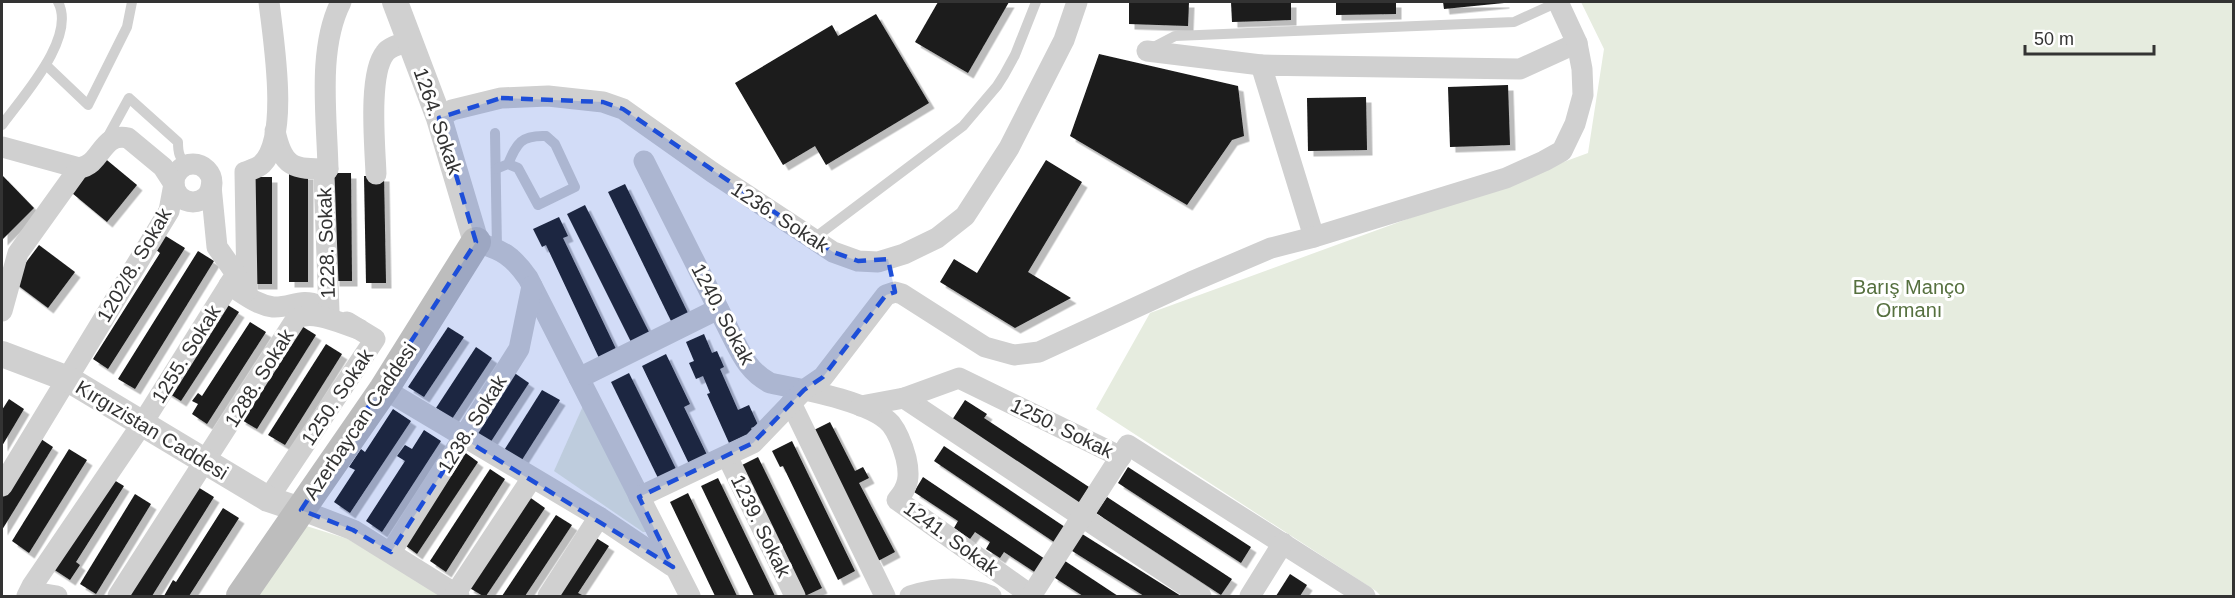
<svg xmlns="http://www.w3.org/2000/svg" width="2235" height="598" viewBox="0 0 2235 598" font-family="Helvetica,sans-serif">
<style>
.green{fill:#e6ecdf}
.building{fill:#1a1a1a;filter:url(#shadow)}
.lines{fill:none;stroke-linecap:round;stroke-linejoin:round}
.service{stroke:#d0d0d0;stroke-width:10}
.minor{stroke:#d0d0d0;stroke-width:21}
.tertiary{stroke:#d0d0d0;stroke-width:26}
.secondary{stroke:#bdbdbd;stroke-width:30}
.marked{fill:#1d4ed8;fill-opacity:0.2;stroke:#1d4ed8;stroke-width:4.5;stroke-dasharray:12 8;stroke-linejoin:round}
.labels{text-anchor:middle;dominant-baseline:central;stroke-width:6;stroke-linejoin:round;paint-order:stroke}
.street-label{font-size:20px;fill:#333;stroke:#fff}
.park-label{font-size:20px;fill:#56703f;stroke:#fff}
</style>
<defs>
<filter id="shadow"><feDropShadow dx="5.5" dy="5.5" stdDeviation="0" flood-color="#0004"/></filter>
</defs>
<rect width="100%" height="100%" fill="#fff"/>
<g class="green">
<path d="M1581,2H2233V596H1381L1376,591L1096,409L1150,313L1588,153L1604,49Z"/>
<path d="M583,406L649,532H643L554,471Z"/>
<path d="M300,524L348,539L444,596H252Z"/>
</g>
<g class="building">
<path d="M938,2H1009L968,73L915,42Z"/>
<path d="M1129,2H1189L1188,26L1129,24Z"/>
<path d="M1231,2H1291V20L1232,22Z"/>
<path d="M1336,2H1396V14L1336,15Z"/>
<path d="M1443,2H1504V3L1444,9Z"/>
<path d="M876,14L929,103L826,165L815,146L783,165L735,83L832,25L838,36Z"/>
<path d="M1099,54L1238,86L1244,136L1232,140L1187,205L1070,136Z"/>
<path d="M1508,85L1510,145L1450,147L1448,87Z"/>
<path d="M1366,97L1367,150L1308,151L1307,98Z"/>
<path d="M102,156L137,185L107,222L72,193Z"/>
<path d="M1046,160L1082,182L1028,272L1071,298L1015,328L940,282L954,259L977,273Z"/>
<path d="M332,173H351L352,281H334Z"/>
<rect x="289" y="174" width="19" height="108"/>
<path d="M2,175L34,208L2,240Z"/>
<path d="M364,176H384L386,283H366Z"/>
<path d="M250,177H272V284H252Z"/>
<path d="M625,184L688,313L671,321L608,192Z"/>
<path d="M585,205L649,332L631,342L567,214Z"/>
<path d="M559,217L568,236L563,238L616,349L599,358L546,245L542,247L533,229Z"/>
<path d="M164,235L185,248L108,369L93,359L160,253L155,249Z"/>
<path d="M39,245L75,272L48,308L12,281Z"/>
<path d="M198,251L214,261L135,389L118,379Z"/>
<path d="M223,302L239,312L181,401L165,391Z"/>
<path d="M250,322L266,332L207,424L192,414L198,404L192,401L198,393L202,396Z"/>
<path d="M300,325L316,335L257,429L240,419Z"/>
<path d="M448,327L464,337L424,397L408,387Z"/>
<path d="M704,334L712,353L717,351L724,367L720,369L738,410L749,405L758,425L751,428L753,432L729,443L707,394L710,393L703,376L696,379L689,363L694,361L686,342Z"/>
<path d="M326,344L342,354L285,445L268,435Z"/>
<path d="M476,347L492,358L452,419L436,408Z"/>
<path d="M666,354L690,404L684,407L708,457L690,466L642,366Z"/>
<path d="M513,372L529,383L490,443L474,433Z"/>
<path d="M629,373L677,471L659,480L611,382Z"/>
<path d="M542,390L560,400L520,463L503,452Z"/>
<path d="M9,399L24,409L2,446V410Z"/>
<path d="M965,400L987,414L984,418L1089,487L1079,503L952,420Z"/>
<path d="M393,409L411,421L350,513L334,502L355,470L349,467L361,449L365,452Z"/>
<path d="M830,422L855,471L863,467L869,478L859,483L895,552L878,561L812,431Z"/>
<path d="M424,430L441,441L382,532L366,521L405,461L397,456L405,445L412,449Z"/>
<path d="M38,437L53,447L2,530V495Z"/>
<path d="M792,441L855,571L838,580L783,466L780,467L772,451Z"/>
<path d="M944,446L1065,527L1054,542L934,461Z"/>
<path d="M69,449L87,460L29,553L12,541Z"/>
<path d="M463,451L478,462L417,554L402,543Z"/>
<path d="M758,457L822,588L805,596L742,465Z"/>
<path d="M1128,467L1251,547L1241,563L1118,483Z"/>
<path d="M490,469L505,479L446,572L430,561Z"/>
<path d="M109,477L124,486L76,562L80,565L70,580L47,565Z"/>
<path d="M923,477L1045,559L1036,573L1004,552L1000,558L986,549L990,542L975,532L970,539L954,528L958,521L914,492Z"/>
<path d="M718,478L775,596H754L701,486Z"/>
<path d="M193,484L214,497L152,596H128Z"/>
<path d="M688,493L737,596H715L670,502Z"/>
<path d="M135,494L151,504L96,594L80,584Z"/>
<path d="M528,496L545,508L486,596H483L468,587Z"/>
<path d="M1107,497L1232,579L1221,595L1096,513Z"/>
<path d="M223,508L239,518L189,596H164L173,580L176,582Z"/>
<path d="M556,515L572,525L525,596H502Z"/>
<path d="M1079,532L1181,596H1144L1069,549Z"/>
<path d="M593,536L609,546L578,593L584,596H549Z"/>
<path d="M1062,559L1118,596H1083L1052,576Z"/>
<path d="M1290,574L1307,585L1300,596H1276Z"/>
</g>
<g class="lines">
<g class="service">
<path d="M1150,49L1175,36L1514,22L1558,2"/>
<path d="M46,65L88,105L127,27L132,2"/>
<path d="M2,125C22,97 77,38 58,2"/>
<path d="M495,133L497,249"/>
<path d="M106,140L129,98L178,142C178,152 179,159 188,165"/>
<path d="M496,169L508,164L518,168L538,205L575,187L555,144L546,136C521,135 517,143 508,164"/>
<path d="M813,239L963,126L997,86L1004,75L1015,55L1036,2"/>
</g>
<g class="minor">
<path d="M1147,51L1261,65"/>
<path d="M439,118L452,110L501,98L548,96L603,102L623,109L712,172L833,252L858,261L878,262L904,254L937,238L965,216L1009,148L1064,40L1077,2"/>
<path d="M275,131C283,168 293,169 328,169"/>
<path d="M2,147L79,168"/>
<path d="M644,161L734,340C743,358 751,373 770,383C800,389 871,401 891,424C898,433 903,447 906,458C910,475 909,487 897,500L1032,596"/>
<circle cx="193" cy="183" r="19"/>
<path d="M376,174C375,146 368,74 385,53C390,46 402,44 410,41"/>
<path d="M1314,237L1261,65L1520,69L1577,43"/>
<path d="M476,242C502,250 512,255 528,278L690,596"/>
<path d="M229,285C243,293 256,305 273,307C292,308 300,297 320,306"/>
<path d="M247,291L245,172C250,170 258,168 262,164C290,137 273,38 269,2"/>
<path d="M2,311L18,253L79,168C102,165 101,132 128,138L163,167L174,184L169,211L2,486"/>
<path d="M329,311L324,175L328,169C327,117 317,49 341,2"/>
<path d="M579,378L718,309"/>
<path d="M384,389L599,517L672,566"/>
<path d="M904,398L1201,596"/>
<path d="M791,403L885,596"/>
<path d="M861,406L904,398L959,378L1121,457"/>
<path d="M727,456L795,596"/>
<path d="M639,497L753,443L804,390L823,377L886,295L895,292L902,294L985,347L1014,355L1039,352L1191,282L1271,248L1314,237L1506,178L1544,161L1562,151L1575,124L1583,95L1582,69L1577,43L1558,2"/>
<path d="M268,499L375,339L347,322"/>
<path d="M301,510L353,530L459,596"/>
<path d="M391,552L519,349L532,286"/>
<path d="M455,594L532,478"/>
<path d="M27,596L32,586L142,424L236,274L217,247L211,186"/>
<path d="M34,596L45,594L57,596"/>
<path d="M118,596L296,319C312,309 342,324 359,329"/>
<path d="M548,596L599,517"/>
<path d="M910,596C936,588 965,586 991,596"/>
<path d="M1031,596L1128,445L1365,596"/>
<path d="M1250,596L1283,543"/>
</g>
<g class="tertiary">
<path d="M395,2L439,118L476,242"/>
<path d="M2,354L68,379L268,499L301,510"/>
</g>
<path class="secondary" d="M241,596L384,389L476,242"/>
</g>
<path class="marked" d="M501,98L603,102L623,109L833,252L858,261L888,259L895,292L886,295L823,377L804,390L753,443L639,497L673,567L464,439L391,552L353,530L301,510L476,242L439,118Z"/>
<g class="labels">
<g class="street-label">
<text transform="translate(438 121) rotate(71)">1264. Sokak</text>
<text transform="translate(780 217) rotate(33)">1236. Sokak</text>
<text transform="translate(326 243) rotate(-92)">1228. Sokak</text>
<text transform="translate(134 265) rotate(-60)">1202/8. Sokak</text>
<text transform="translate(723 314) rotate(62)">1240. Sokak</text>
<text transform="translate(186 354) rotate(-58)">1255. Sokak</text>
<text transform="translate(259 378) rotate(-58)">1288. Sokak</text>
<text transform="translate(337 397) rotate(-56)">1250. Sokak</text>
<text transform="translate(360 421) rotate(-56)">Azerbaycan Caddesi</text>
<text transform="translate(472 424) rotate(-58)">1238. Sokak</text>
<text transform="translate(1062 428) rotate(26)">1250. Sokak</text>
<text transform="translate(152 430) rotate(31)">Kırgızistan Caddesi</text>
<text transform="translate(761 526) rotate(64)">1239. Sokak</text>
<text transform="translate(951 538) rotate(36)">1241. Sokak</text>
</g>
<g class="park-label">
<text x="1909" y="287">Barış Manço<tspan x="1909" dy="23">Ormanı</tspan></text>
</g>
</g>
<rect width="2235" height="598" fill="none" stroke="#333333" stroke-width="6"/>
<path d="M2025 45v9h129v-9" fill="none" stroke="#333333" stroke-width="3"/>
<text x="2034" y="45" font-size="18" fill="#333333" stroke="#ffffff" stroke-width="4.5" paint-order="stroke">50 m</text>
</svg>
